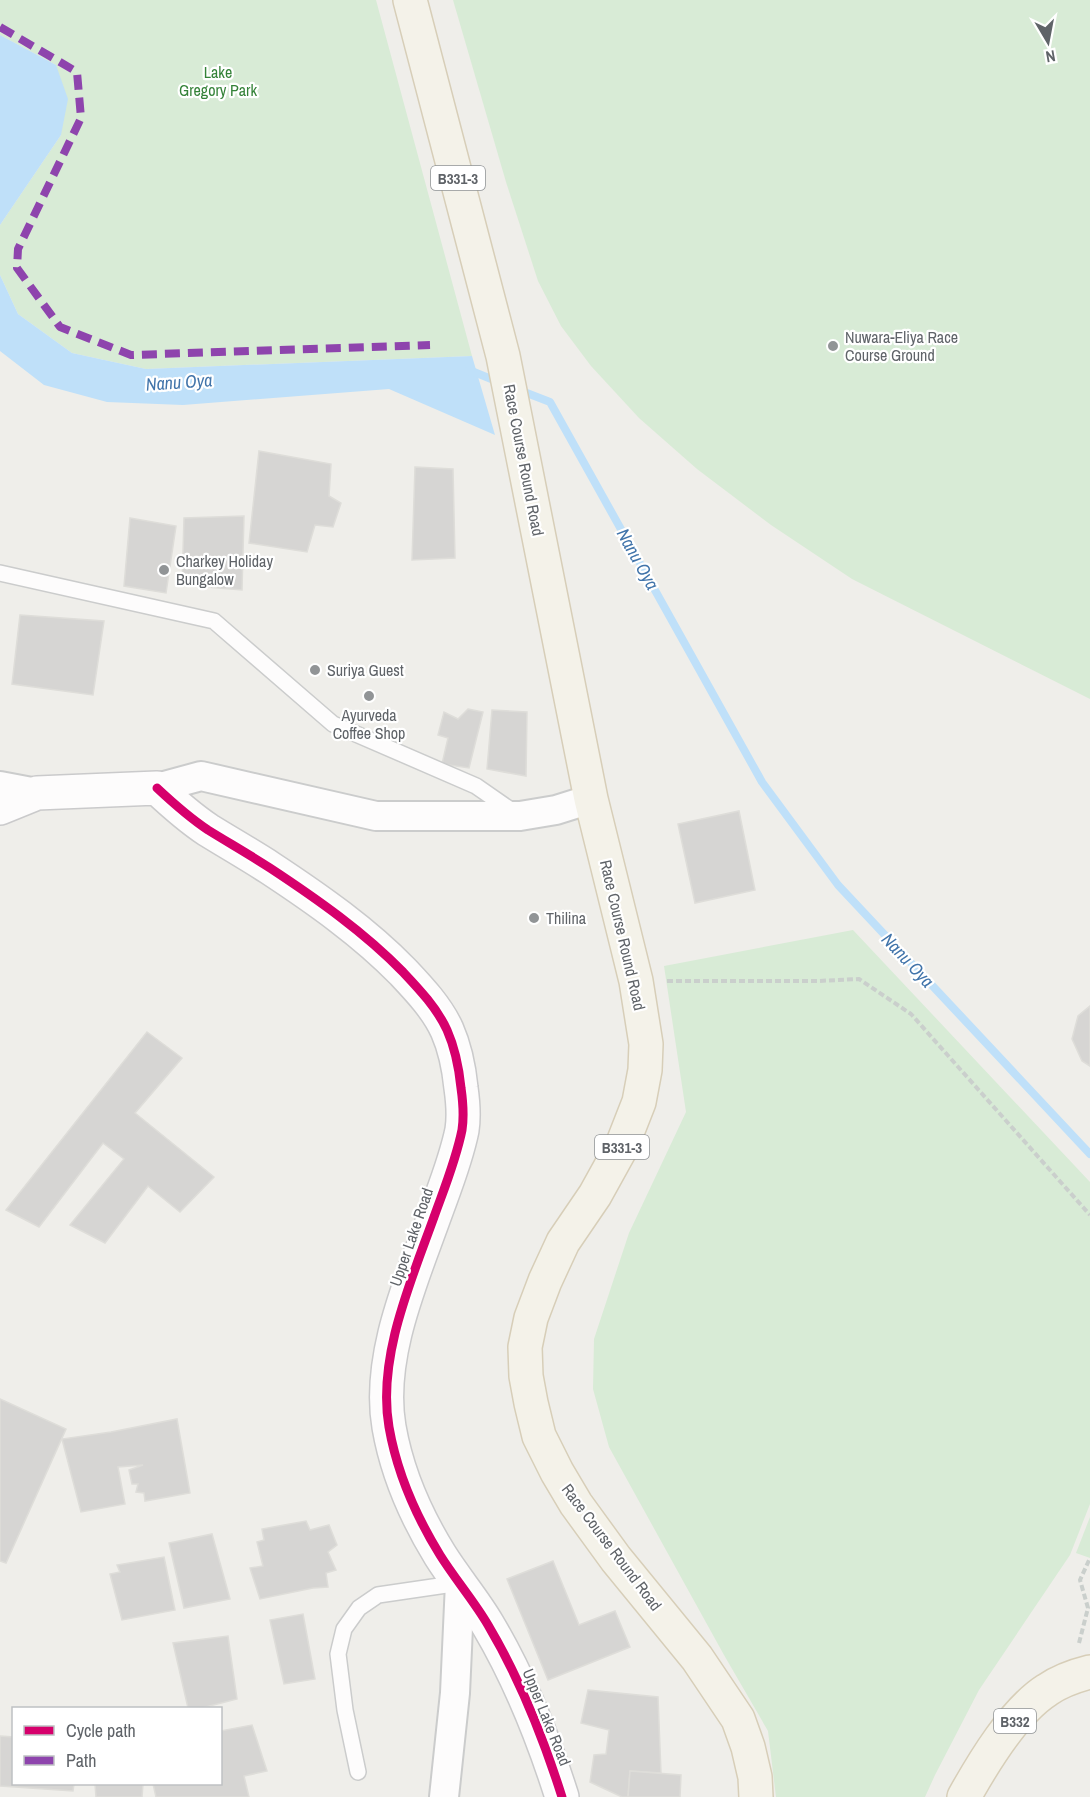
<svg xmlns="http://www.w3.org/2000/svg" width="1090" height="1797" viewBox="0 0 1090 1797" font-family="'Archivo Narrow',sans-serif">
<style>
.green{fill:#d8ebd6}
.water{fill:#bfe0f9}
.lines{fill:none;stroke-linecap:round;stroke-linejoin:round}
.stream{stroke:#bfe0f9;stroke-width:8}
.building{fill:#d6d5d3;stroke:#deddd9;stroke-width:1.5}
.lane-casing{stroke:#cbcccc;stroke-width:18}
.street-casing{stroke:#cbcccc;stroke-width:32}
.secondary-casing{stroke:#cacacb;stroke-width:36}
.primary-casing{stroke:#d7ceb8;stroke-width:36}
.path{stroke:#cacfcc;stroke-width:4;stroke-dasharray:6 3;stroke-linecap:butt}
.lane{stroke:#fdfcfc;stroke-width:15}
.street{stroke:#fdfcfc;stroke-width:28}
.secondary{stroke:#fdfcfc;stroke-width:33}
.primary{stroke:#f4f2e9;stroke-width:33}
.quiet{stroke:#8e44ad;stroke-width:8;stroke-dasharray:15 8;stroke-linecap:butt}
.cycleway-casing{stroke:#fff;stroke-width:13}
.cycleway{stroke:#d6006c;stroke-width:9}
.poi-dot{fill:#919496;stroke:#fff;stroke-width:2}
.labels{text-anchor:middle;dominant-baseline:central;stroke-width:4.5;stroke-linejoin:round;paint-order:stroke}
.shield{fill:#fff;stroke:#8f9295;stroke-width:1.5}
.shield-label{font-size:15px;font-weight:bold;fill:#5f6368}
.park-label{font-size:16px;fill:#348238;stroke:#fff}
.poi-label{font-size:16px;fill:#5f6368;stroke:#fff;text-anchor:start}
.street-label{font-size:16px;fill:#5f6368;stroke:#fff}
.water-label{font-size:18px;font-style:italic;fill:#4174aa;stroke:#fff}
</style>
<rect width="100%" height="100%" fill="#efeeea"/>
<g class="green">
<path d="M0,0H376L472,356L146,369L72,353L18,314L0,275V225L61,135L56,65L0,35Z"/>
<path d="M453,0H1090V699L852,579L771,525L697,469L639,418L591,366L561,326L538,281L506,182Z"/>
<path d="M853,930L1090,1182V1504L1070,1555L979,1690L935,1775L925,1797H776L768,1731L724,1655L609,1447L593,1389L594,1339L629,1233L686,1112L664,966Z"/>
<path d="M1090,1517V1558L1076,1553Z"/>
</g>
<g class="water">
<path d="M0,35L56,65L68,99L61,135L0,225Z"/>
<path d="M0,275L18,314L72,353L146,369L472,356L495,435L389,389L183,405L107,402L44,385L0,351Z"/>
</g>
<g class="lines">
<g class="stream">
<path d="M468,371L474,372L501,383"/>
<path d="M519,390L550,402L762,782L838,885L1090,1154"/>
</g>
</g>
<g class="building">
<path d="M259,451L331,464L329,496L341,503L333,527L315,525L307,552L249,543Z"/>
<path d="M415,467L453,469L455,558L412,560Z"/>
<path d="M244,516L242,590L182,585L184,518Z"/>
<path d="M130,518L176,526L166,593L124,586Z"/>
<path d="M20,615L104,621L93,695L12,684Z"/>
<path d="M468,709L483,712L469,768L442,764L448,738L438,735L444,712L458,719Z"/>
<path d="M492,710L527,712L526,776L487,769Z"/>
<path d="M739,811L755,890L695,903L678,824Z"/>
<path d="M1090,1006V1066L1082,1061L1072,1039L1078,1016Z"/>
<path d="M147,1032L182,1058L135,1113L214,1177L180,1212L148,1186L105,1243L70,1225L124,1159L103,1143L39,1227L6,1210Z"/>
<path d="M0,1399L66,1429L6,1563L0,1561Z"/>
<path d="M177,1419L190,1493L145,1501L144,1493L136,1492L138,1484H132L129,1470L143,1465L118,1467L125,1504L81,1512L62,1439L111,1432Z"/>
<path d="M306,1521L310,1530L329,1525L337,1545L328,1552L336,1570L326,1573L328,1587L313,1588L260,1599L250,1568L263,1566L257,1542L264,1540L262,1529Z"/>
<path d="M212,1534L230,1599L184,1608L169,1543Z"/>
<path d="M164,1557L175,1610L122,1620L110,1574L120,1572L117,1565Z"/>
<path d="M553,1561L579,1625L615,1611L630,1647L548,1680L507,1579Z"/>
<path d="M303,1614L315,1679L284,1684L270,1620Z"/>
<path d="M228,1636L237,1699L202,1708H188L173,1643Z"/>
<path d="M588,1690L658,1697L661,1773L630,1771L628,1797H622L590,1782L594,1755L606,1754L609,1730L581,1723Z"/>
<path d="M252,1725L267,1771L244,1776L249,1797H156L153,1784H220V1731Z"/>
<path d="M0,1736L14,1737V1784H74L73,1791L0,1786Z"/>
<path d="M630,1771L681,1775L680,1797H628Z"/>
<path d="M95,1784H143L142,1797H96Z"/>
</g>
<g class="lines">
<defs>
<g id="lane">
<path d="M0,573L214,621L333,724L476,786L515,813"/>
<path d="M358,1772L345,1710L338,1654L344,1629L359,1608L378,1595L460,1583"/>
</g>
<g id="street">
<path d="M0,786L37,793"/>
<path d="M157,788L201,776L376,816H520L556,810L591,799"/>
<path d="M444,1797L455,1693L460,1583"/>
</g>
<path id="secondary" d="M0,808L37,793L157,788C173,803 190,818 208,830C229,843 250,855 270,868C317,899 364,932 403,972C419,989 437,1008 447,1030C455,1048 459,1068 461,1088C463,1102 464,1117 462,1130C456,1160 444,1189 434,1217C411,1281 377,1358 389,1427C397,1473 416,1516 440,1555C455,1579 474,1601 488,1625C520,1679 543,1737 562,1797"/>
<g id="primary">
<path d="M410,0L503,356L591,799L636,981L646,1044L645,1070L639,1102L621,1148L595,1195L563,1242L545,1281L531,1318L525,1347L526,1376L531,1403L539,1436L557,1472L576,1504L616,1559L697,1658L738,1719L748,1747L755,1777L756,1797"/>
<path d="M964,1797C983,1763 1014,1711 1047,1690C1060,1681 1074,1676 1090,1672"/>
</g>
</defs>
<use href="#lane" class="lane-casing"/>
<use href="#street" class="street-casing"/>
<use href="#secondary" class="secondary-casing"/>
<use href="#primary" class="primary-casing"/>
<g class="path">
<path d="M667,981H818L859,979L911,1014L1090,1215"/>
<path d="M1079,1643L1088,1608L1080,1580L1090,1558"/>
</g>
<use href="#lane" class="lane"/>
<use href="#street" class="street"/>
<use href="#secondary" class="secondary"/>
<use href="#primary" class="primary"/>
<path class="quiet" d="M0,27L77,72L81,118L18,249L17,268L60,327L131,355L430,345"/>
<defs>
<path id="cycleway" d="M157,788C173,803 190,818 208,830C229,843 250,855 270,868C317,899 364,932 403,972C419,989 437,1008 447,1030C455,1048 459,1068 461,1088C463,1102 464,1117 462,1130C456,1160 444,1189 434,1217C411,1281 377,1358 389,1427C397,1473 416,1516 440,1555C455,1579 474,1601 488,1625C520,1679 543,1737 562,1797"/>
</defs>
<use href="#cycleway" class="cycleway-casing"/>
<use href="#cycleway" class="cycleway"/>
</g>
<g class="poi-dot">
<circle cx="833" cy="346" r="6"/>
<circle cx="164" cy="570" r="6"/>
<circle cx="315" cy="670" r="6"/>
<circle cx="369" cy="696" r="6"/>
<circle cx="534" cy="918" r="6"/>
</g>
<g class="labels">
<g class="shield">
<rect x="431" y="166" width="54" height="24" rx="4.5"/>
<rect x="595" y="1135" width="54" height="24" rx="4.5"/>
<rect x="994" y="1709" width="42" height="24" rx="4.5"/>
</g>
<g class="shield-label">
<text x="458" y="178">B331-3</text>
<text x="622" y="1147">B331-3</text>
<text x="1015" y="1721">B332</text>
</g>
<g class="park-label">
<text x="218" y="72">Lake<tspan x="218" dy="18">Gregory Park</tspan></text>
</g>
<g class="poi-label">
<text x="845" y="337">Nuwara-Eliya Race<tspan x="845" dy="18">Course Ground</tspan></text>
<text x="176" y="561">Charkey Holiday<tspan x="176" dy="18">Bungalow</tspan></text>
<text x="327" y="670">Suriya Guest</text>
<text x="369" y="715" text-anchor="middle">Ayurveda<tspan x="369" dy="18">Coffee Shop</tspan></text>
<text x="546" y="918">Thilina</text>
</g>
<g class="street-label">
<text transform="translate(524 460) rotate(79)">Race Course Round Road</text>
<text transform="translate(623 935) rotate(77)">Race Course Round Road</text>
<text transform="translate(411 1237) rotate(-71)">Upper Lake Road</text>
<text transform="translate(612 1547) rotate(53)">Race Course Round Road</text>
<text transform="translate(547 1717) rotate(68)">Upper Lake Road</text>
</g>
<g class="water-label">
<text transform="translate(179 382) rotate(-4)">Nanu Oya</text>
<text transform="translate(638 559) rotate(61)">Nanu Oya</text>
<text transform="translate(908 960) rotate(47)">Nanu Oya</text>
</g>
</g>
<rect x="12" y="1707" width="210" height="78" fill="#ffffff" stroke="#bfc1c3" stroke-width="1.5"/>
<rect x="24" y="1726" width="30" height="9" fill="#d6006c" stroke="#bfc1c3" stroke-width="1.5"/>
<text x="66" y="1737" font-size="18" fill="#5f6368">Cycle path</text>
<rect x="24" y="1756" width="30" height="9" fill="#8e44ad" stroke="#bfc1c3" stroke-width="1.5"/>
<text x="66" y="1767" font-size="18" fill="#5f6368">Path</text>
<g transform="translate(1048 42) rotate(170)" stroke="#ffffff" stroke-width="4.5" paint-order="stroke">
<path d="M0-4.5L10 22L0 15L-10 22Z" fill="#5f6368"/>
<text y="-9" font-size="16" font-weight="bold" text-anchor="middle" fill="#5f6368">N</text>
</g>
</svg>
